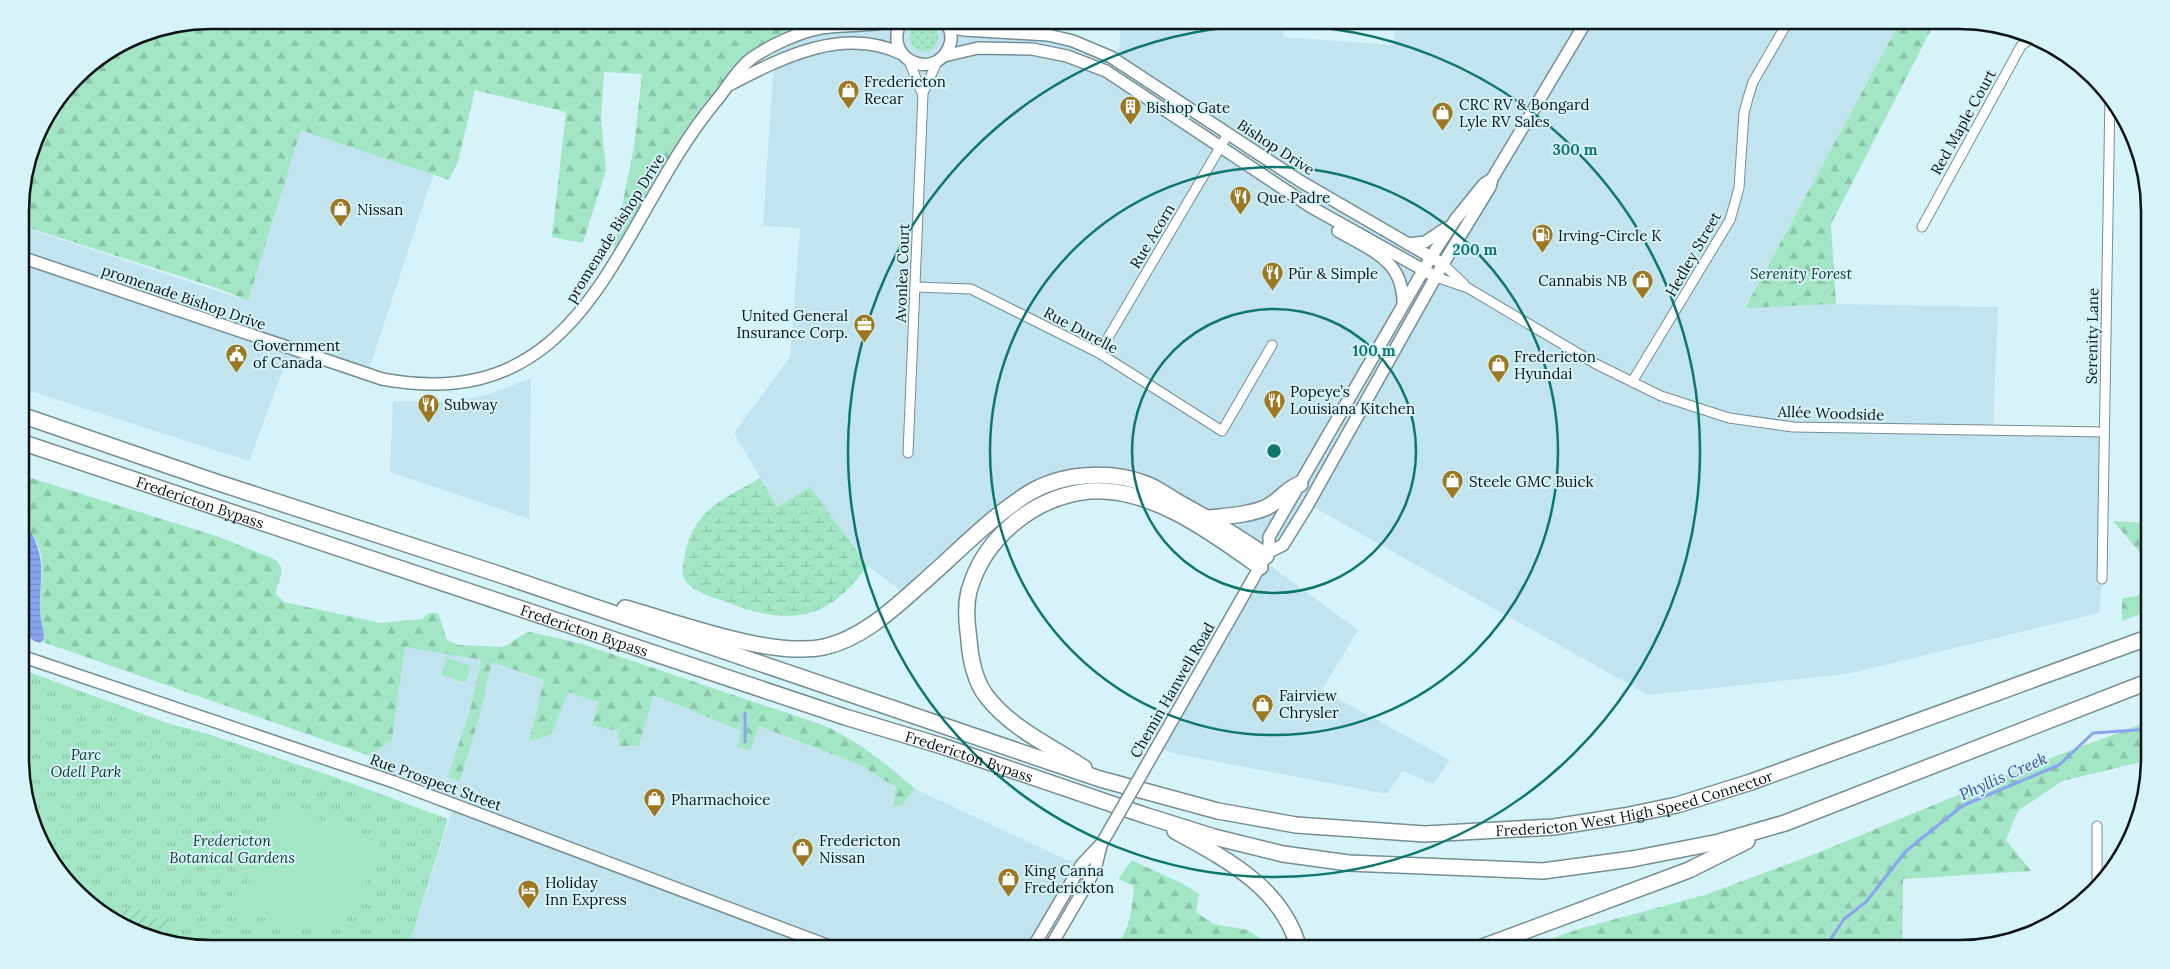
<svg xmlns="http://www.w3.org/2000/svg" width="2170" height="969" viewBox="0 0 2170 969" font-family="Lora,serif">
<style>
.built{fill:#c1e4ee}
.grass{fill:url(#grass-dots)}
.forest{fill:url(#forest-firs)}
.wetland{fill:url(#wetland-marsh)}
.park{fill:url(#park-tufts)}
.garden{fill:url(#garden-furrows)}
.pitch{fill:#a2e6c5}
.water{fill:url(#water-rules)}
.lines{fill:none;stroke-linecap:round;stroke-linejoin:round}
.stream{stroke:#88a4f0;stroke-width:3}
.street-casing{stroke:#758d94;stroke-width:11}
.secondary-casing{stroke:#758d94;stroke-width:14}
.highway-casing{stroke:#758d94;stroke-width:18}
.street{stroke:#fff;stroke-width:9}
.secondary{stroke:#fff;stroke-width:11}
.highway{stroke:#fff;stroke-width:15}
.secondary-bridge-casing{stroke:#758d94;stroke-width:14;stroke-linecap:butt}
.secondary-bridge{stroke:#fff;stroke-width:11}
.ring{fill:none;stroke:#0f766e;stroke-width:2.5}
.labels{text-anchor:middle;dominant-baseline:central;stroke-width:4;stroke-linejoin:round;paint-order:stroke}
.poi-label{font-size:15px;fill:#0b1517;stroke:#d7f3fa;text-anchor:start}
.street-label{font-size:15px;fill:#0b1517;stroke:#d7f3fa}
.park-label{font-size:15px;font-style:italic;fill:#0f3b29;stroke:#d7f3fa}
.water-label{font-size:16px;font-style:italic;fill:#364fa7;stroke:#d7f3fa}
.rim{fill:none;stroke:#0b1517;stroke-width:2.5}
.centre{fill:#0f766e;stroke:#d7f3fa;stroke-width:2.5}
.ring-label{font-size:15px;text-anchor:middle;font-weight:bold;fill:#0f766e;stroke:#d7f3fa;stroke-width:4;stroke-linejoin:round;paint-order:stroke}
</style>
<defs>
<pattern id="grass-dots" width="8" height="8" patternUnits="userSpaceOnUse" patternTransform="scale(1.25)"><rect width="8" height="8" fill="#a2e6c5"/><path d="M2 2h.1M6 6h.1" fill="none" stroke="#8ac4a8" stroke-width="1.8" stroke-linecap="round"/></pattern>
<pattern id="forest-firs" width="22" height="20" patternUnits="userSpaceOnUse" patternTransform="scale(1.25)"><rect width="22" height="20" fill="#a2e6c5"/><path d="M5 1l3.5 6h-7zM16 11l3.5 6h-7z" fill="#8ac4a8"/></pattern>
<pattern id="wetland-marsh" width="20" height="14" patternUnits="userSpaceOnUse" patternTransform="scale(1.25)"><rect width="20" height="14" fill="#a2e6c5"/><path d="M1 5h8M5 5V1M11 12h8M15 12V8" fill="none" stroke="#8ac4a8"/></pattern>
<pattern id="park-tufts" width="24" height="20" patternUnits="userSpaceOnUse" patternTransform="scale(1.25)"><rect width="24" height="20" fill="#a2e6c5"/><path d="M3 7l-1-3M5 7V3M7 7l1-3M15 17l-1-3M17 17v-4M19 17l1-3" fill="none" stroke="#8ac4a8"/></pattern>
<pattern id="garden-furrows" width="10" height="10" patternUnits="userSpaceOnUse" patternTransform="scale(1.25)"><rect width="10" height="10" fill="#a2e6c5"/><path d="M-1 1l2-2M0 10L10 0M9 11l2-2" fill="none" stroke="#8ac4a8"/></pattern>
<pattern id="water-rules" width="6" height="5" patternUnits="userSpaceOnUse" patternTransform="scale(1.25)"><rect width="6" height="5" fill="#88a4f0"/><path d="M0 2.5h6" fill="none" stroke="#748ccd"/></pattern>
</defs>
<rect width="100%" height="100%" fill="#d7f3fa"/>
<g class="built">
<path d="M821,20H945L950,27L1023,33L1111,57L1119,48L1121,20H1284L1283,37L1394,45L1397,20H1901L1745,307L1836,304L1998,307L1993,431L2104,432L2102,579L2099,613L1847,674L1648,695L1308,504L1291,534L1264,559L1116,476L1052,482L908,596L868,566L810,487L777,507L734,433L790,357L800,228L763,226L775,45Z"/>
<path d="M301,129L433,175L369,369L284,367L249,461L21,388L20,226L248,301Z"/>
<path d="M531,378L529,519L390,472L393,401L454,402L490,394Z"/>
<path d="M1264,561L1358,630L1322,690L1450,760L1433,784L1403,771L1387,794L1176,754L1157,747Z"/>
<path d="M405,646L483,660L469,713L460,781L479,718L492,661L545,680L529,742L552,734L567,691L599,702L652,695L741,730L738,747L750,751L759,726L858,764L896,787L893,807L903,804L915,789L1067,860L1079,861L1026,949H408L454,804L365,771L370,756L392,740Z"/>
</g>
<circle class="grass" cx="924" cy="37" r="14"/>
<g class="forest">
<path d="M211,20H821V28L798,35L738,71L609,271L634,147L642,74L604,72L601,119L606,170L583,243L552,237L566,112L475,90L458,162L449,180L301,130L248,301L220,289L20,225V198L40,126L85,68L138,34Z"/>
<path d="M1901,20H1936L1831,224L1836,304L1745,308Z"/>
<path d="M21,475L216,536L274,559C290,571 276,579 276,594L284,602L380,623L422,619L429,613H438L447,640L458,645L501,647C513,645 518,634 531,632L582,644L823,725C858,741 887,764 915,789L903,804L893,807L896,787L858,764L759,726L750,751L738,747L740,730L653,695L639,746H619L618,731L592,725L599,702L568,692L552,734L529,742L544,680L492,662L479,718L460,781L448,777L469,713L482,660L405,647L392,740L370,756L43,642C46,632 39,621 39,611C40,588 51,537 21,528Z"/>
<path d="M2113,521L2149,523V567L2148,562Z"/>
<path d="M2150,584V610L2122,621V598L2138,596Z"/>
<path d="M2150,721V760L2062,781L2018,811L2006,840L2031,871L1903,879L1902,949H1522L1582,928L1705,895L1815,854L2021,769Z"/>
<path d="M1132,860C1156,873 1176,878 1199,894L1196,912L1214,924L1248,930L1275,949H1113C1130,933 1132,908 1134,886L1118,879Z"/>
</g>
<path class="wetland" d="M760,478L777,507L810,487L868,566C852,586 836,605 810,613C784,620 753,613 729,603C716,598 698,594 688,584C681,577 682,568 684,559C693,509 721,501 760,478Z"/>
<path class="park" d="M21,669L167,723L208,734L337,778L448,819L408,949H211L138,934L95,909L59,874L34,831L22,783Z"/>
<path class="garden" d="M126,907L130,912L137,907L147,916L154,915L159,921L165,918L168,919L170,929L166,933L159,928L137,925L121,913L122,908Z"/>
<g class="pitch">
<path d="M447,658L471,666L466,683L441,675Z"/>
<path d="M283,807L380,840C360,925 317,941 240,909L273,812Z"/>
</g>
<path class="water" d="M21,528L32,534C47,562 39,584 40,612C40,621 44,630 44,639L40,643L34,641L21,630Z"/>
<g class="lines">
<g class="stream">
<path d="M745,742V713"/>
<path d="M1824,949L1844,919L1866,902L1906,851L1962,806L2059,765L2093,733L2150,729"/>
</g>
<defs>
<g id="street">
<path d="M909,61L922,93"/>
<path d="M1922,227L2021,46L2034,36"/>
<path d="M1443,264L1464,284"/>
<path d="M1436,277L1468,288L1596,364L1661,396L1729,418L1793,427L2104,432"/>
<path d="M915,287L971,289L1099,353L1222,431L1272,345"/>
<path d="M1099,353L1228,134"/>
<path d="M1632,382L1730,220L1739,188L1744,113L1748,98L1753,82L1789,20"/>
<path d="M908,453L923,93L937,62"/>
<path d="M2102,579L2110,94"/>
<path d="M2097,889V826"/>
</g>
<g id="secondary">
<path d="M902,20C880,58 934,83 949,47C953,39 951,30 946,21"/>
<path d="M950,27L964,30L1048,35L1073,41L1111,57L1300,181L1443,264"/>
<path d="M944,56L978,48L1032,49L1067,56L1106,71L1311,207L1436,277"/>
<path d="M731,84C783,57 844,26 902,54"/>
<path d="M1338,231C1372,251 1404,260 1403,305"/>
<path d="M1408,244L1425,242L1446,228"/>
<path d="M21,257L382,379C590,418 615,222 716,101C728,87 737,69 752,58C771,45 799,32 821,28C848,24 874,27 900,20"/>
<path d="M1269,552V537L1431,257L1455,220L1484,184L1490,180"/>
<path d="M21,656L394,782L837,949"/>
<path d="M1157,747L1266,556L1269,552L1283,545L1306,508L1443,264L1490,187L1492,179L1587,20"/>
<path d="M1032,949L1082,864L1102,843"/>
<path d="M1049,949L1095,870L1101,845"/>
</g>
<g id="highway">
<path id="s1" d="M21,415L213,481L498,574L1100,779L1218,811L1296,825L1425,834L1554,827L1624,816L1677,805L1751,782L2150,637"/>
<path id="s2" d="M21,442L845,717L942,746L1147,816L1214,837L1283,854L1349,863L1543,871L1632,859L1719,842L1785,823L2150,681"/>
<path d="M1208,518C1227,516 1250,515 1267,507C1280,501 1287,488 1300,484"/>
<path d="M625,608C679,623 771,658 824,647C861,639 892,610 919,586C955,555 989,518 1029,493C1062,473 1110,470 1146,484C1157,488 1166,495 1176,501C1207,518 1237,536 1266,556"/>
<path d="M1084,768C1051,746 1012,729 987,697C975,682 970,658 969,640C967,624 965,607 969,591C984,537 1035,496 1090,491C1150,486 1214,534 1260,567"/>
<path d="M1175,831C1226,859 1283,888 1299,949"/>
<path d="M1477,949L1689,870L1747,841"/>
</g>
</defs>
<use href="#street" class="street-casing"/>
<use href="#secondary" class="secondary-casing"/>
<use href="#highway" class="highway-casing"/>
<use href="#street" class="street"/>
<use href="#secondary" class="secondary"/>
<use href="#highway" class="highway"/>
<defs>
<path id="secondary-bridge" d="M1102,843L1157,747"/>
</defs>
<use href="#secondary-bridge" class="secondary-bridge-casing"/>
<use href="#secondary-bridge" class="secondary-bridge"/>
</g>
<g class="ring">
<circle cx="1274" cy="451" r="142"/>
<circle cx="1274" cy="451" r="284"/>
<circle cx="1274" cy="451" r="426"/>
</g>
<defs>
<symbol id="shop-pin" viewBox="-11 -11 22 30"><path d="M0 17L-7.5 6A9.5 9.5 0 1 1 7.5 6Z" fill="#9c7823" stroke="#d7f3fa"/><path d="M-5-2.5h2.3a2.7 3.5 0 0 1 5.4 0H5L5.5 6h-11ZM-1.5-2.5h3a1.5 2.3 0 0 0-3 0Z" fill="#fff"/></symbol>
<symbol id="building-pin" viewBox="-11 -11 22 30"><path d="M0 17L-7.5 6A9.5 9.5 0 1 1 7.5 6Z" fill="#9c7823" stroke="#d7f3fa"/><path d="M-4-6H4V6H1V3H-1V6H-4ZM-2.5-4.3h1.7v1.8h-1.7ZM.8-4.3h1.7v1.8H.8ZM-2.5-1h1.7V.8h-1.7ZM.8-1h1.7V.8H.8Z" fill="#fff"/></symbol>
<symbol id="restaurant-pin" viewBox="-11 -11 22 30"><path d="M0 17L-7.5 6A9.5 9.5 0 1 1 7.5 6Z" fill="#9c7823" stroke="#d7f3fa"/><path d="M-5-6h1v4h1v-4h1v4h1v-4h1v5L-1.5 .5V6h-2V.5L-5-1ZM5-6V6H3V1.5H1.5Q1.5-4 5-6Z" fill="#fff"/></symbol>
<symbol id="fuel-pin" viewBox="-11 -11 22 30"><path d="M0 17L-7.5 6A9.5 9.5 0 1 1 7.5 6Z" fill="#9c7823" stroke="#d7f3fa"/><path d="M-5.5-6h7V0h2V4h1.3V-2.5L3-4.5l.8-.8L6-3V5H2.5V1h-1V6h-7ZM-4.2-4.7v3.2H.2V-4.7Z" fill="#fff"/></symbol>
<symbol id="office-pin" viewBox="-11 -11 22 30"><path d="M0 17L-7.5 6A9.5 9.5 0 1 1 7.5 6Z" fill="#9c7823" stroke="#d7f3fa"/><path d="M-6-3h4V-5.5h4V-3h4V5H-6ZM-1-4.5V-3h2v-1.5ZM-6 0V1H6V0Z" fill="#fff"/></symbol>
<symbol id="civic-pin" viewBox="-11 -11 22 30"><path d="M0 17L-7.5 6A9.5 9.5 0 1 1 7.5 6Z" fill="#9c7823" stroke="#d7f3fa"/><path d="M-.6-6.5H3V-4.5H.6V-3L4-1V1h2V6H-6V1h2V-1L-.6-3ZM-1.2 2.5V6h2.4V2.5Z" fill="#fff"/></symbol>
<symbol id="hotel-pin" viewBox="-11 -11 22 30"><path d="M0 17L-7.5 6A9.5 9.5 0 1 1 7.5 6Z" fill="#9c7823" stroke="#d7f3fa"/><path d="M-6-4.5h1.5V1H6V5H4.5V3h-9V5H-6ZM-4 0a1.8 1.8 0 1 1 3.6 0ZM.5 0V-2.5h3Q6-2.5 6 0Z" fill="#fff"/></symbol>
</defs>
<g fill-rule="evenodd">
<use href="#shop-pin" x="836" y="78" width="25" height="34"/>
<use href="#building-pin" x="1118" y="94" width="25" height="34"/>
<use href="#shop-pin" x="1430" y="100" width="25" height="34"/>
<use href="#restaurant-pin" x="1228" y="184" width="25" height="34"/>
<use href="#shop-pin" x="328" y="196" width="25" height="34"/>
<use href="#fuel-pin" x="1530" y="222" width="25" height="34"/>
<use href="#restaurant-pin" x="1260" y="260" width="25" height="34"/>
<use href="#shop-pin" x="1630" y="268" width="25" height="34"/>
<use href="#office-pin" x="852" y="312" width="25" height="34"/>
<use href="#civic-pin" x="224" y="342" width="25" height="34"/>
<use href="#shop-pin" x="1486" y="352" width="25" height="34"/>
<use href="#restaurant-pin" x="1262" y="388" width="25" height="34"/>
<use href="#restaurant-pin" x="416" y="392" width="25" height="34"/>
<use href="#shop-pin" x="1440" y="468" width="25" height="34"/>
<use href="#shop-pin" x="1250" y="692" width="25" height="34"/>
<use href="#shop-pin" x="642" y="786" width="25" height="34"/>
<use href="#shop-pin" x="790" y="836" width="25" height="34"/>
<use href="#shop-pin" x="996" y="866" width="25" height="34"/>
<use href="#hotel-pin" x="516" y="878" width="25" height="34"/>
</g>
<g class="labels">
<g class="poi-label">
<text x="864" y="81">Fredericton<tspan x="864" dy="17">Recar</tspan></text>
<text x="1459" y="104">CRC RV &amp; Bongard<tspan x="1459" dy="17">Lyle RV Sales</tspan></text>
<text x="1146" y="107">Bishop Gate</text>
<text x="1257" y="197">Que Padre</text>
<text x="357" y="209">Nissan</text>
<text x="1558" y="235">Irving-Circle K</text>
<text x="1288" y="273">Pür &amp; Simple</text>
<text x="1627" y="280" text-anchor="end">Cannabis NB</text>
<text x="848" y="315" text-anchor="end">United General<tspan x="848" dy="17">Insurance Corp.</tspan></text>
<text x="253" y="345">Government<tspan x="253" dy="17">of Canada</tspan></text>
<text x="1514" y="356">Fredericton<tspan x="1514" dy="17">Hyundai</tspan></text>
<text x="1290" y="391">Popeye’s<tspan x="1290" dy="17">Louisiana Kitchen</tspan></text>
<text x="444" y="404">Subway</text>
<text x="1469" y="481">Steele GMC Buick</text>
<text x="1279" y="695">Fairview<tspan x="1279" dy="17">Chrysler</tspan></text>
<text x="671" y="799">Pharmachoice</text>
<text x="819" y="840">Fredericton<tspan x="819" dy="17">Nissan</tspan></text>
<text x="1024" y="870">King Canna<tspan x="1024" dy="17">Frederickton</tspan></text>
<text x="545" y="882">Holiday<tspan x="545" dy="17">Inn Express</tspan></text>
</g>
<g class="street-label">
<text transform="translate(1963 122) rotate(-61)">Red Maple Court</text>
<text transform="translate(1276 147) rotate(33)">Bishop Drive</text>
<text transform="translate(615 228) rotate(-58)">promenade Bishop Drive</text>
<text transform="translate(1152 236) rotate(-59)">Rue Acorn</text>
<text transform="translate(1693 254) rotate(-60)">Hedley Street</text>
<text transform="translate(902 273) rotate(-88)">Avonlea Court</text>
<text transform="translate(184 297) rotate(19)">promenade Bishop Drive</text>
<text transform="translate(1081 330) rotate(28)">Rue Durelle</text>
<text transform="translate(2092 336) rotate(-89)">Serenity Lane</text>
<text transform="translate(1831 413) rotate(2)">Allée Woodside</text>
<text stroke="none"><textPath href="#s2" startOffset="189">Fredericton Bypass</textPath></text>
<text stroke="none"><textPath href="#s2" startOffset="594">Fredericton Bypass</textPath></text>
<text transform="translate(1172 690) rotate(-60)">Chemin Hanwell Road</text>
<text stroke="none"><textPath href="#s2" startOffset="999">Fredericton Bypass</textPath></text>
<text transform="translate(436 782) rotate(20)">Rue Prospect Street</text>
<text stroke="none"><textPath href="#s1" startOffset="1682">Fredericton West High Speed Connector</textPath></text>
</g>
<g class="park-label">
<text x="1801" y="273">Serenity Forest</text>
<text x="86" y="754">Parc<tspan x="86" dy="17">Odell Park</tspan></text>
<text x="232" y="840">Fredericton<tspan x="232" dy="17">Botanical Gardens</tspan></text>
</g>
<g class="water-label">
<text transform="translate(2003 776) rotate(-24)">Phyllis Creek</text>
</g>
</g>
<path d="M0 0H2170V969H0ZM211 29H1959A182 182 0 0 1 2141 211V758A182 182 0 0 1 1959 940H211A182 182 0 0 1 29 758V211A182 182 0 0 1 211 29Z" fill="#d7f3fa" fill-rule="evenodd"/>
<path class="rim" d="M211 29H1959A182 182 0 0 1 2141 211V758A182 182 0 0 1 1959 940H211A182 182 0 0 1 29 758V211A182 182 0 0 1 211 29Z"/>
<circle cx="1274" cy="451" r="8" class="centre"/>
<g class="ring-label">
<text x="1575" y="155">300 m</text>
<text x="1475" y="255">200 m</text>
<text x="1374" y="356">100 m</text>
</g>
</svg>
